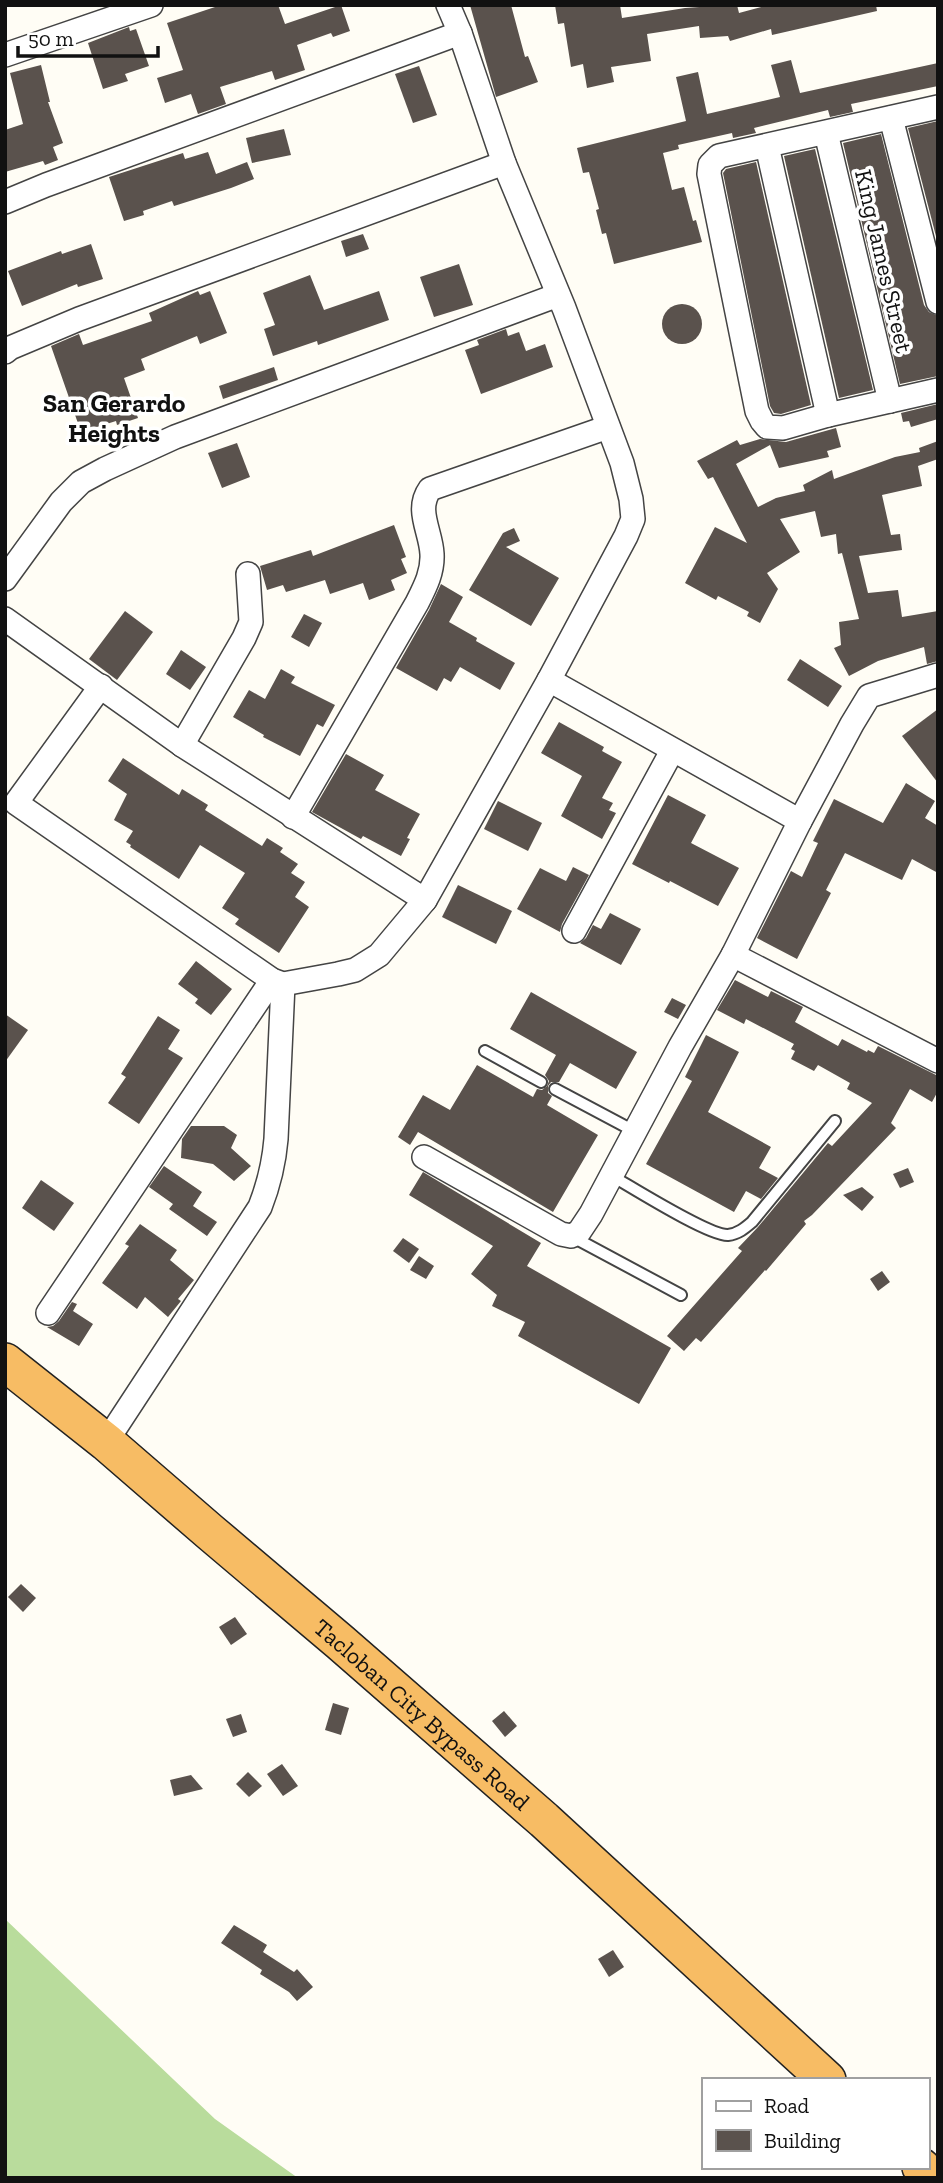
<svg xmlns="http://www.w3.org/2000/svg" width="943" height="2183" viewBox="0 0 943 2183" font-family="'Zilla Slab',serif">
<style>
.forest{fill:#b9dc9c}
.building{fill:#5a524d}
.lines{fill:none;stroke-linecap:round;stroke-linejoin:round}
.service-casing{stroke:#444;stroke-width:14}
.minor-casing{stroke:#444;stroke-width:26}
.trunk-casing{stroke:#222;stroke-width:40}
.service{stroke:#fff;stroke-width:10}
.minor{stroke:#fff;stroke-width:23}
.trunk{stroke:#f7bc64;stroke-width:37}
.labels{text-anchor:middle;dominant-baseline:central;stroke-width:7;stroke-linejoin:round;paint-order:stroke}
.street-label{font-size:24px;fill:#111;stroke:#fff}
.neighbourhood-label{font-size:26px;font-weight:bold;fill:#111;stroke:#fff}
</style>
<rect width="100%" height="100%" fill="#fffdf5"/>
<path class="forest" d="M5,1919L215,2119L298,2178H5Z"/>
<g class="building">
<path d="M221,5H278L285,24L341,5L350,31L333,37L331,33L297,45L305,70L275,80L272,71L220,87L226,104L198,114L191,94L165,103L157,78L183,70L167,23Z"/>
<path d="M470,5H511L525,57L528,56L538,82L496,97Z"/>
<path d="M555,5H620L622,18L685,8L728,5H737L739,13L769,5H876L877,11L772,35L771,29L730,41L728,36L700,38L699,26L647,34L651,61L611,67L614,82L587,88L583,64L571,67L564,23L558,24Z"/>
<path d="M129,27L130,31L136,29L149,66L125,74L128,81L103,89L88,43Z"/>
<path d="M791,60L800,93L938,63V86L851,104L853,112L830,117L828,110L754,128L756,133L733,138L732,133L678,145L679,149L663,153L672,190L684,187L693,221L696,220L702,242L614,264L606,233L602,234L596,210L599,209L589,172L583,173L577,148L686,121L676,77L698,72L707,114L780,97L771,65Z"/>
<path d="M41,65L50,102H48L63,143L53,147L58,160L45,165L43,161L5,172V130L23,124L10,73Z"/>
<path d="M419,66L437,115L413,123L395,74Z"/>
<path d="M938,121V244L908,128Z"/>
<path d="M284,129L291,155L252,163L246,138Z"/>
<path d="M881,134L924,305L929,312L938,316V376L900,384L843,143Z"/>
<path d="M815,149L873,390L839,398L784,156Z"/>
<path d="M208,152L216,174L247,162L254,179L231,188L174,206L172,201L143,211L144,215L124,221L109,177L183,153L185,159Z"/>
<path d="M756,162L811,405L781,414L774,413L770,406L723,173L726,169Z"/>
<path d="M363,234L369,249L346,257L341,241Z"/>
<path d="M91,244L103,279L78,287L77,284L22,306L8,271L61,251L62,254Z"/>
<path d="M459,264L473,305L434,317L420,277Z"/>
<path d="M310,275L324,310L379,291L389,320L318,345L317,341L273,356L264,329L275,325L263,293Z"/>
<path d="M198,291L200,295L210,291L227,333L200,344L197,336L141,359L145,370L124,378L138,418L117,425L116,421L81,432L51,346L79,334L83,345L152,321L149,313Z"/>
<circle cx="682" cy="324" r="20"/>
<path d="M506,329L508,336L519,332L526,351L545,344L553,367L481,394L465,350L479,345L477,340Z"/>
<path d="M274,367L278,380L223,399L219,386Z"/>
<path d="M938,404V419L911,427L909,421L903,422L901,413Z"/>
<path d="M836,428L841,447L827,451L829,457L779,468L770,445L736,464L758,507L776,498L805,491L803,485L832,470L834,479L895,457L920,452L919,448L938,441V459L918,466L922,486L882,495L891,535L900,534L902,550L859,556L868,593L898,590L902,617L938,611V661L927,664L924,647L878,661L849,676L834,648L841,645L839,622L859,619L842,553L838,554L836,534L821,537L815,511L780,519L800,552L767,573L778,589L760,623L747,616L749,612L718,596L716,600L685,583L715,527L747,543L713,477L708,479L697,461L737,440L740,445L760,439L786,442Z"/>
<path d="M237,443L250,477L222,488L208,453Z"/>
<path d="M394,525L406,557L401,559L407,573L391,580L395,590L369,600L363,583L330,594L325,580L286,592L283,585L267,590L260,566L311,550L313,556Z"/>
<path d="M514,528L520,541L506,547L559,578L531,626L469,590L503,533Z"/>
<path d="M441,584L463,597L449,622L477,638L476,641L515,663L500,690L460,667L451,682L444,678L437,691L396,668L429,610Z"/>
<path d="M125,611L153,632L117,680L89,659Z"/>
<path d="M304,614L322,623L309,647L291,637Z"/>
<path d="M181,650L206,667L190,690L166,674Z"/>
<path d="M800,659L842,686L828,707L787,680Z"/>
<path d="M281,669L295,677L291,683L335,705L323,727L317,724L300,756L263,737L264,735L233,717L249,690L265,699Z"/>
<path d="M938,709V783L902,736Z"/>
<path d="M559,722L604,747L602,751L622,762L602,798L613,803L609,810L616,813L602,839L561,816L582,776L541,753Z"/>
<path d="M346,754L384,775L375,790L420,814L407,838L410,839L401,856L363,836L361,839L312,812Z"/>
<path d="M123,758L179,795L182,789L208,805L205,810L262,846L267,838L283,848L280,852L298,864L291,873L305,882L295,897L309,907L279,953L235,924L239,919L222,908L245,873L200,845L179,879L130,847L131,845L126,842L133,831L114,820L127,794L108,781Z"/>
<path d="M906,783L935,801L925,818L938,826V873L912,859L902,880L845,853L826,890L831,893L797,959L757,938L791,871L802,877L818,843L813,841L834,799L883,823Z"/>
<path d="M668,795L706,815L691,843L739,868L718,906L670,881L669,883L632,864Z"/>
<path d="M498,801L542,823L528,851L484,829Z"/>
<path d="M573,867L589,875L562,924L560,932L517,909L540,868L566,881Z"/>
<path d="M458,885L512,911L496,944L442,917Z"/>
<path d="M610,913L641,929L621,965L580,943L586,938L593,925L601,929Z"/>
<path d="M196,961L232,989L211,1015L195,1003L198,999L178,984Z"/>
<path d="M735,980L768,997L771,991L803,1007L795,1022L838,1046L842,1039L867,1052L868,1050L874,1053L878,1046L938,1076V1091L932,1102L910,1089L891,1123L896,1128L812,1215L804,1221L806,1224L766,1271L765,1270L701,1342L696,1338L684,1351L667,1336L742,1251L738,1248L758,1227L828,1143L832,1146L872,1103L847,1089L850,1083L818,1065L814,1071L791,1059L795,1051L791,1049L794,1044L746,1019L744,1024L717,1010Z"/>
<path d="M531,992L637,1052L616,1089L570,1063L559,1082H551L548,1086V1093L552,1096L547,1105L598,1135L553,1212L418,1132L410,1145L398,1137L423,1095L450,1110L477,1065L533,1097L537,1089L542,1090L547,1086L549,1081L545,1075L556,1055L510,1029Z"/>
<path d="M672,998L686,1005L678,1019L664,1012Z"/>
<path d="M5,1014L28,1030L5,1062Z"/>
<path d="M158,1016L180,1030L168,1049L183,1058L139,1124L108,1103L126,1077L121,1074Z"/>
<path d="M706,1035L739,1052L708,1112L771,1147L759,1168L778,1178L761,1199L746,1191L734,1212L646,1164L692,1081L685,1077Z"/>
<path d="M191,1126H224L237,1135L231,1148L251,1166L234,1181L213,1164L181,1158L182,1139Z"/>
<path d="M164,1166L202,1192L193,1206L217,1222L207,1236L169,1209L173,1204L149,1187Z"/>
<path d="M908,1168L914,1182L900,1188L893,1174Z"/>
<path d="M423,1172L541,1243L527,1266L671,1348L639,1404L518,1336L525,1322L492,1306L497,1295L471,1274L493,1246L409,1195Z"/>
<path d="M41,1180L74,1203L54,1231L22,1208Z"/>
<path d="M862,1187L874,1197L862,1211L843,1195Z"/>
<path d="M140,1224L177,1250L170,1260L194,1280L178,1299L181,1301L168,1317L145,1297L137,1309L102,1283L129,1246L125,1244Z"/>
<path d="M403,1238L419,1249L409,1263L393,1251Z"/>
<path d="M419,1256L434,1266L426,1279L410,1270Z"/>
<path d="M882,1271L890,1282L878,1291L870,1279Z"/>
<path d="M72,1302L77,1304L73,1311L93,1324L79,1346L47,1327L53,1326L59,1321Z"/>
<path d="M21,1584L36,1598L23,1612L8,1597Z"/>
<path d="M235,1617L247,1634L231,1645L219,1627Z"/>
<path d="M333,1703L349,1708L341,1735L325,1730Z"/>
<path d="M504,1711L517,1726L505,1737L492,1721Z"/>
<path d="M241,1714L247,1732L233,1737L226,1719Z"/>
<path d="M282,1764L298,1786L283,1796L267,1774Z"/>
<path d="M248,1772L262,1786L249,1797L236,1784Z"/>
<path d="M191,1775L203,1789L174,1796L170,1780Z"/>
<path d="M234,1925L267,1945L263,1952L294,1972L297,1969L313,1987L297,2001L289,1992L260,1974L262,1970L221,1943Z"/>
<path d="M613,1950L624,1967L609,1977L598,1959Z"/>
</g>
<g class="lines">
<defs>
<g id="service">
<path d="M485,1051L541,1082"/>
<path d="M555,1089L634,1131"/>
<path d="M612,1176C633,1188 709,1236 728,1235C738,1234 745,1228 752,1222L835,1121"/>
<path d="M571,1236L681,1295"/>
</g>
<g id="minor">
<path d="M448,5L460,33L504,163L564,308L622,463L631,499L633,519L626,536L549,680"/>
<path d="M5,55L151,5"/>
<path d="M938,107L719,156L710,165L709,174L757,411L762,421L767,427L783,428L828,415L938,390"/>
<path d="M891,118L938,302"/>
<path d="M826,133L890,401"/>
<path d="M767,146L828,415"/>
<path d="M5,202L46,185L460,33"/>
<path d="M5,352L10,348L79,319L504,163"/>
<path d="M5,579L61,502L81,482L105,469L175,437L558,295"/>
<path d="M5,619L182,745L425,900L549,680L800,821"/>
<path d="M101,686L16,803L272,980L283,984L338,974L355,970L379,955L425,900"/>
<path d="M182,745L244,638L251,622L248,574"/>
<path d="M293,817L417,603C425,587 433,572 432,554C431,531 415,510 430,489L608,427"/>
<path d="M574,931L672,751"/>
<path d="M733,955L938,1061"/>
<path d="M424,1157L561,1234L571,1236L579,1232L591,1214L680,1047L733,955L800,821L852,724L869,696L938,675"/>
<path d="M48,1313L272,980"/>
<path d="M106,1442L260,1207C269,1184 274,1163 276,1139L283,984"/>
</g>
<g id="trunk">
<path id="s1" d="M5,1362L106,1442L210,1532L340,1642L544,1820L827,2080"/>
<path d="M921,2167L932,2178"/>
</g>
</defs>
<use href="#service" class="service-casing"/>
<use href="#minor" class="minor-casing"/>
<use href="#trunk" class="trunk-casing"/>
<use href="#service" class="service"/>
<use href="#minor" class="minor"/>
<use href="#trunk" class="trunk"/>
</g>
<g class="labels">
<g class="street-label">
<text transform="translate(884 261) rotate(77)">King James Street</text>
<text stroke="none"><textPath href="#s1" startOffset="546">Tacloban City Bypass Road</textPath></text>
</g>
<g class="neighbourhood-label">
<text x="114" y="403">San Gerardo<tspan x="114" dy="30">Heights</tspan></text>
</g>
</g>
<rect width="943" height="2183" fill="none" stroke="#111111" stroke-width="14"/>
<rect x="702" y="2078" width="228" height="91" fill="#ffffff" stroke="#a0a0a0" stroke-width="2"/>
<rect x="716" y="2101" width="35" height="10" fill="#ffffff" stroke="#a0a0a0" stroke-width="2"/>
<text x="764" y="2113" font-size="21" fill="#111111">Road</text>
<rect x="716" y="2130" width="35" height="21" fill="#5a524d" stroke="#a0a0a0" stroke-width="2"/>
<text x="764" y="2148" font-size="21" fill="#111111">Building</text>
<path d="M18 46v10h140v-10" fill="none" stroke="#111111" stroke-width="3.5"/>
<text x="28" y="46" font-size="21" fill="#111111" stroke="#ffffff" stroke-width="5" paint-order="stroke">50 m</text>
</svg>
